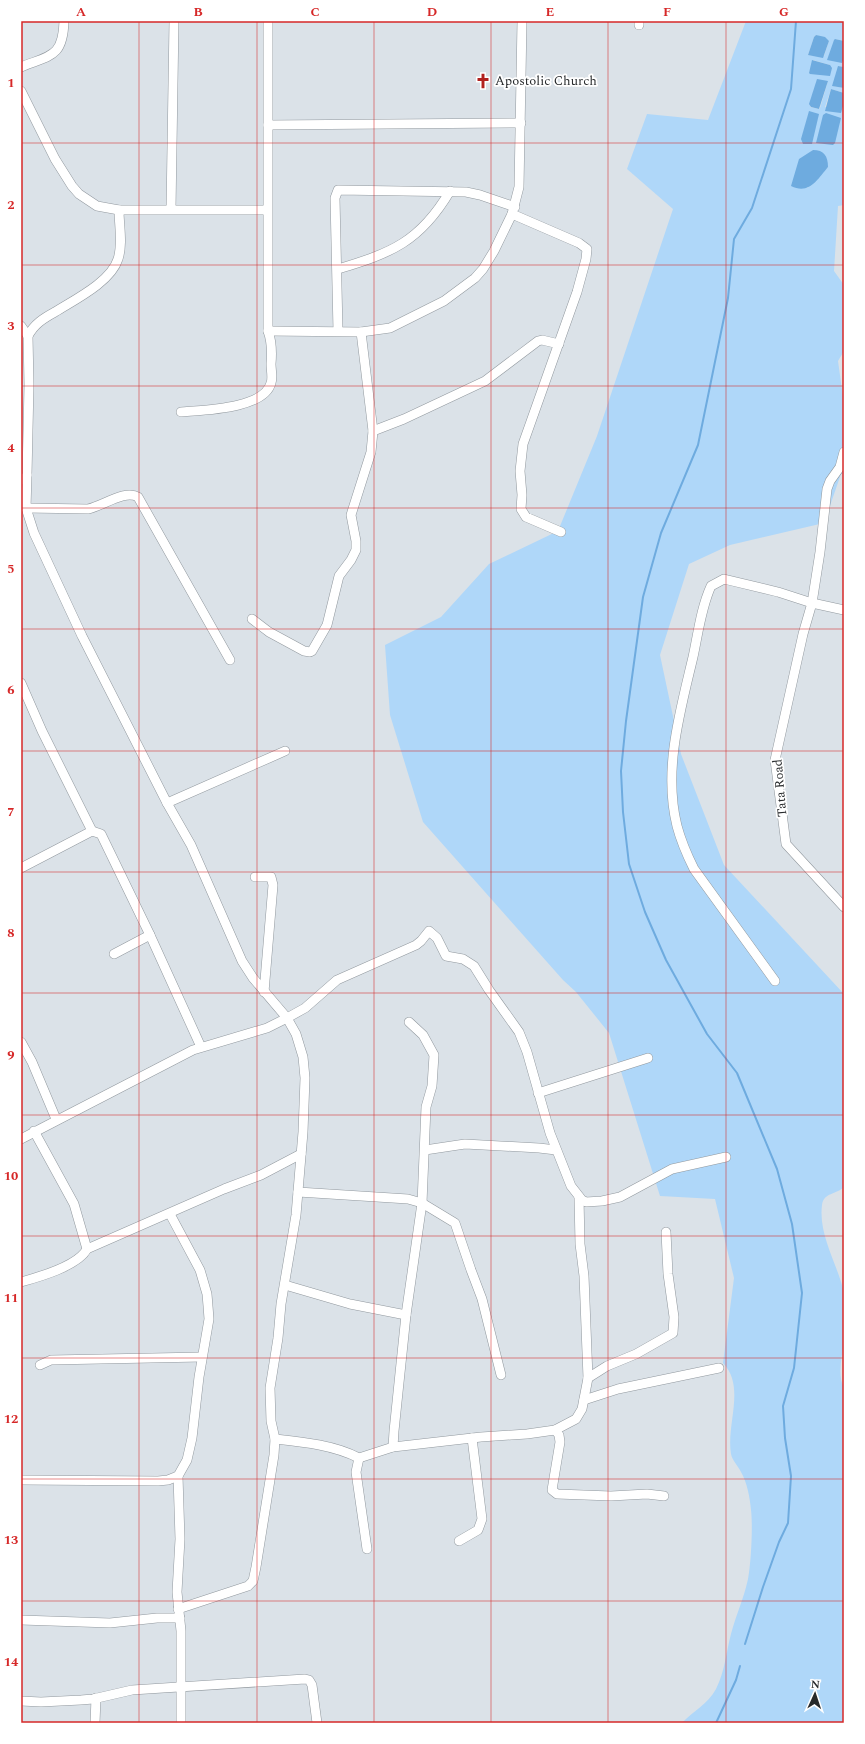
<svg xmlns="http://www.w3.org/2000/svg" width="865" height="1744" viewBox="0 0 865 1744" font-family="Spectral,serif">
<style>
.green{fill:#afd7f9;fill-rule:evenodd}
.water{fill:#6eabdf}
.lines{fill:none;stroke-linecap:round;stroke-linejoin:round}
.stream{stroke:#6eabdf;stroke-width:2}
.minor-casing{stroke:#91989e;stroke-width:10}
.minor{stroke:#fff;stroke-width:9}
.grid{fill:none;stroke:#d62828;stroke-width:1;stroke-opacity:0.55}
.labels{text-anchor:middle;dominant-baseline:central;stroke-width:3.5;stroke-linejoin:round;paint-order:stroke}
.poi-label{font-size:13px;fill:#26292b;stroke:#fff;text-anchor:start}
.street-label{font-size:13px;fill:#26292b;stroke:#fff}
.neatline{fill:none;stroke:#d62828;stroke-width:1.5}
.grid-label{font-size:13px;text-anchor:middle;font-weight:bold;fill:#d62828}
</style>
<rect width="100%" height="100%" fill="#dbe2e8"/>
<path class="green" d="M746,21H844V41L835,39L843,62L844,58V67L839,66L833,86L844,88V93L831,89L825,107L842,111L844,103V205L838,206L834,271L844,285V351L838,361L844,404V474H841L824,523L730,545L689,564L660,655L681,754L724,865L844,994V1187C836,1195 824,1192 822,1205C819,1228 830,1251 838,1273C840,1279 843,1287 844,1293C845,1309 846,1327 844,1342C842,1356 837,1375 844,1388V1723H682C693,1711 708,1704 716,1689C725,1671 726,1653 731,1634C736,1615 744,1598 748,1579C751,1563 753,1526 751,1510C750,1498 747,1482 741,1472C738,1466 732,1460 731,1454C726,1424 746,1387 723,1363L734,1278L715,1199L660,1196L609,1033L576,992L563,980L423,822L390,715L385,645L441,617L489,564L558,531L597,436L673,209L627,169L647,114L708,120ZM816,35L829,41L824,56L808,55L814,37ZM813,60L830,65L809,73ZM828,81L820,108L819,109L810,107ZM813,150L828,167L807,188L809,154Z"/>
<g class="water">
<path d="M816,35L825,37L829,41L823,58L808,55L814,37Z"/>
<path d="M835,39L844,41V58L842,63L827,60L834,40Z"/>
<path d="M812,60L830,65L832,68L830,76L810,74L809,73Z"/>
<path d="M838,66L844,67V88L832,86Z"/>
<path d="M817,79L828,81L819,109L811,107L809,104Z"/>
<path d="M831,89L844,93V103L841,113L825,111Z"/>
<path d="M809,111L819,114L812,144H803L801,139Z"/>
<path d="M826,113L841,118L835,143L833,145L816,143L823,115Z"/>
<path d="M813,150C824,150 828,156 828,167C817,180 809,195 791,186L799,159Z"/>
</g>
<g class="lines">
<g class="stream">
<path d="M745,1644L763,1587L779,1542L788,1523L791,1476L785,1438L783,1406L794,1368L802,1293L792,1224L777,1169L737,1073L707,1034L666,960L645,912L629,864L623,812L621,771L626,721L643,597L661,533L698,445L728,298L734,239L752,208L791,89L796,21"/>
<path d="M716,1723L736,1680L740,1666"/>
</g>
<defs>
<g id="minor">
<path d="M639,21V25"/>
<path d="M21,67C51,55 63,57 64,21"/>
<path d="M21,91L55,159L72,186L79,194L97,206L119,210H267"/>
<path d="M268,125L521,123"/>
<path d="M171,209L174,21"/>
<path d="M512,214L579,243L587,249L586,259L577,292L523,444L520,471L522,495L521,509L526,517L561,532"/>
<path d="M338,269C391,253 420,242 450,191"/>
<path d="M21,326L28,336"/>
<path d="M268,331L361,332L390,328L444,301L475,278L483,269L494,251L512,214L519,187L522,21"/>
<path d="M338,331L335,198L338,190L466,192L480,195L515,207"/>
<path d="M181,412C203,410 264,409 271,383C273,378 271,370 271,364C272,353 272,342 268,331V21"/>
<path d="M373,431L404,419L485,381L538,341L542,340L559,344"/>
<path d="M844,452L840,467L830,481L827,489L820,552L812,603L803,634L775,760L786,844L844,907"/>
<path d="M27,475L26,508L34,533L82,636L167,803L191,845L242,961L253,978L287,1018L296,1034L303,1057L305,1078L303,1132L296,1215L281,1304L278,1338L270,1388L271,1421L275,1439L274,1455L256,1567L253,1581L248,1586L178,1609"/>
<path d="M24,480L27,475L29,385L28,336C34,324 44,318 55,312C74,300 111,282 118,259C123,244 119,225 119,210"/>
<path d="M26,508L88,509C103,506 125,489 138,497L230,660"/>
<path d="M252,619L269,632L304,651L310,652L312,651L327,625L339,576L351,560L356,550V541L351,515L371,452L373,431L361,332"/>
<path d="M21,683L42,731L92,831"/>
<path d="M167,803L285,751"/>
<path d="M21,868L92,831L101,834L150,935L201,1047"/>
<path d="M255,877H271L273,885L264,992"/>
<path d="M114,954L150,935"/>
<path d="M775,981L694,869C687,855 681,841 677,826C663,770 680,712 693,657C698,634 701,608 711,586L724,579L778,592L812,603L844,610"/>
<path d="M21,1042L32,1062L56,1119"/>
<path d="M538,1093L648,1058"/>
<path d="M21,1139L193,1050L267,1028L287,1018L305,1008L337,980L416,945L421,941L429,931L437,938L446,956L463,959L474,966L489,990L519,1032L527,1052L550,1133L571,1186L582,1200L586,1202L602,1201L620,1197L672,1169L726,1157"/>
<path d="M425,1150L465,1144L539,1148L556,1150"/>
<path d="M298,1192L408,1199L422,1203L455,1223L471,1270L482,1299L501,1375"/>
<path d="M170,1214L200,1270L207,1294L208,1306L209,1319L199,1377L192,1438L187,1460L178,1476L180,1539L177,1592L181,1631V1723"/>
<path d="M87,1249L224,1189L261,1175L301,1154"/>
<path d="M21,1282C39,1277 78,1266 87,1249L74,1204L34,1131"/>
<path d="M285,1285L350,1304L406,1315"/>
<path d="M40,1365L51,1360L202,1357"/>
<path d="M588,1378L607,1366L636,1354L673,1333L674,1317L668,1274L666,1232"/>
<path d="M584,1400L618,1389L719,1368"/>
<path d="M555,1430L559,1435L560,1442L552,1490L557,1494L611,1496L647,1494L664,1496"/>
<path d="M275,1439C303,1442 334,1445 359,1458L393,1447L481,1437L527,1434L555,1430L576,1419L582,1409L588,1378L584,1276L580,1244L579,1197"/>
<path d="M393,1447L394,1431L406,1315L422,1203L426,1107L432,1086L434,1055L423,1035L409,1022"/>
<path d="M359,1458L356,1472L367,1549"/>
<path d="M22,1480L158,1481L168,1480L178,1476"/>
<path d="M459,1541L478,1530L482,1519L472,1438"/>
<path d="M21,1620L110,1623L157,1618H180"/>
<path d="M21,1701L41,1702L81,1700L93,1699L132,1690L305,1679L309,1680L312,1685L317,1723"/>
<path d="M95,1723L96,1698"/>
</g>
</defs>
<use href="#minor" class="minor-casing"/>
<use href="#minor" class="minor"/>
</g>
<path class="grid" d="M139,21V1723M257,21V1723M374,21V1723M491,21V1723M608,21V1723M726,21V1723M21,143H844M21,265H844M21,386H844M21,508H844M21,629H844M21,751H844M21,872H844M21,993H844M21,1115H844M21,1236H844M21,1358H844M21,1479H844M21,1601H844"/>
<defs>
<symbol id="church-bare" viewBox="-9 -9 18 18"><path d="M-1.2-6h2.4v3.5h3.3v2.4h-3.3V6h-2.4V-.1h-3.3v-2.4h3.3Z" fill="#b1211f" stroke="#fff" stroke-width="2.5" paint-order="stroke"/></symbol>
</defs>
<g fill-rule="evenodd">
<use href="#church-bare" x="472" y="70" width="22" height="22"/>
</g>
<g class="labels">
<g class="poi-label">
<text x="495" y="81">Apostolic Church</text>
</g>
<g class="street-label">
<text transform="translate(780 788) rotate(-95)">Tata Road</text>
</g>
</g>
<rect width="865" height="1744" fill="none" stroke="#ffffff" stroke-width="44"/>
<g transform="translate(815 1694) rotate(3)" stroke="#ffffff" stroke-width="3" paint-order="stroke">
<path d="M0-3L7 15L0 10L-7 15Z" fill="#26292b"/>
<text y="-6" font-size="11" font-weight="bold" text-anchor="middle" fill="#26292b">N</text>
</g>
<rect x="22" y="22" width="821" height="1700" class="neatline"/>
<g class="grid-label">
<text x="81" y="16">A</text>
<text x="198" y="16">B</text>
<text x="315" y="16">C</text>
<text x="432" y="16">D</text>
<text x="550" y="16">E</text>
<text x="667" y="16">F</text>
<text x="784" y="16">G</text>
<text x="11" y="87">1</text>
<text x="11" y="209">2</text>
<text x="11" y="330">3</text>
<text x="11" y="452">4</text>
<text x="11" y="573">5</text>
<text x="11" y="694">6</text>
<text x="11" y="816">7</text>
<text x="11" y="937">8</text>
<text x="11" y="1059">9</text>
<text x="11" y="1180">10</text>
<text x="11" y="1302">11</text>
<text x="11" y="1423">12</text>
<text x="11" y="1544">13</text>
<text x="11" y="1666">14</text>
</g>
</svg>
